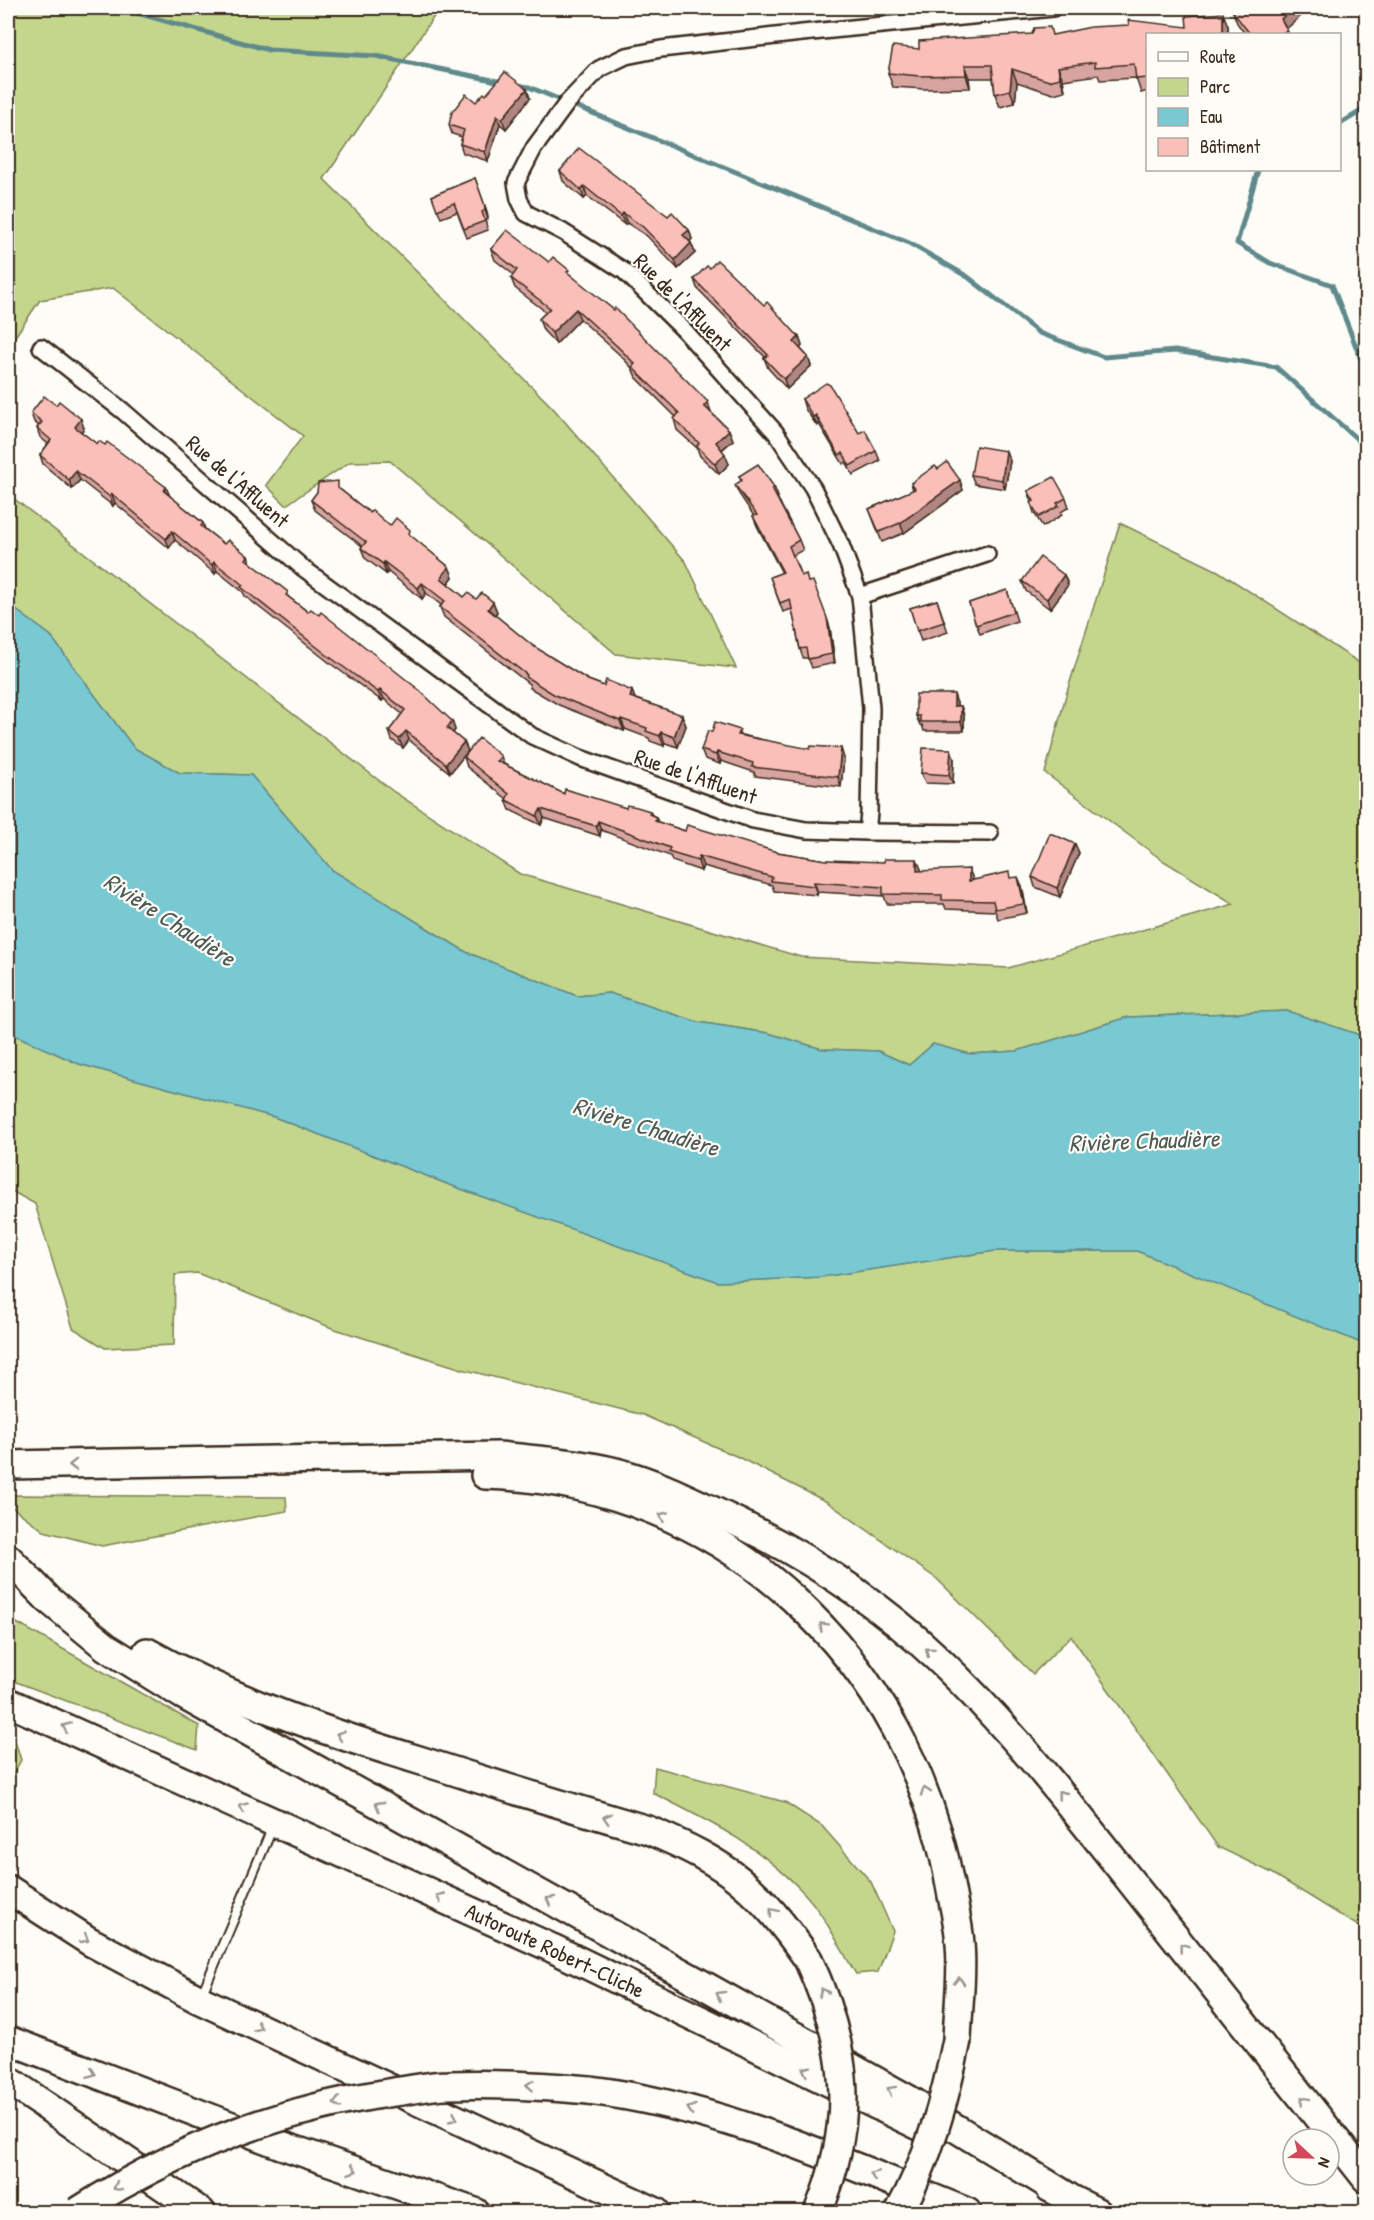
<svg xmlns="http://www.w3.org/2000/svg" width="1374" height="2220" viewBox="0 0 1374 2220" font-family="'Patrick Hand',sans-serif">
<style>
.green{fill:#c3d68b;stroke:#7f8054;stroke-width:1.5}
.water{fill:#79c9d3;stroke:#60898b;stroke-width:1.5}
.lines{fill:none;stroke-linecap:round;stroke-linejoin:round}
.stream{stroke:#60898b;stroke-width:5}
.service-casing{stroke:#3b2a1e;stroke-width:12}
.minor-casing{stroke:#3b2a1e;stroke-width:20}
.motorway-casing{stroke:#3b2a1e;stroke-width:32}
.service{stroke:#fdfcf7;stroke-width:8}
.minor{stroke:#fdfcf7;stroke-width:15}
.motorway{stroke:#fdfcf7;stroke-width:27}
.motorway-bridge-casing{stroke:#3b2a1e;stroke-width:32;stroke-linecap:butt}
.motorway-bridge{stroke:#fdfcf7;stroke-width:27}
.wall{fill:#d8a49f;stroke:#3b2a1e;stroke-width:1.5}
.shaded-wall{fill:#b08682;stroke:#3b2a1e;stroke-width:1.5}
.building{fill:#fbbfb9;stroke:#3b2a1e;stroke-width:1.5}
.oneway{stroke:#9c938a}
.labels{text-anchor:middle;dominant-baseline:central;stroke-width:4.5;stroke-linejoin:round;paint-order:stroke}
.street-label{font-size:22px;fill:#3b2a1e;stroke:#fdfcf7}
.water-label{font-size:24px;font-style:italic;fill:#4e5a54;stroke:#fdfcf7}
</style>
<rect width="100%" height="100%" fill="#fdfcf7"/>
<filter id="ink" filterUnits="userSpaceOnUse"><feTurbulence type="fractalNoise" baseFrequency=".0167" numOctaves="2"/><feDisplacementMap in="SourceGraphic" scale="12" xChannelSelector="R" yChannelSelector="G"/><feConvolveMatrix kernelMatrix="1 2 1 2 8 2 1 2 1" color-interpolation-filters="sRGB"/></filter>
<g filter="url(#ink)">
<g class="green">
<path d="M8,8H431L437,12L324,179L553,408L686,562L736,668L616,654L390,461L350,462L286,505L266,485L303,436L113,288L40,300L8,347Z"/>
<path d="M8,494L394,792L520,874L801,957L1008,968L1234,904L1162,860L1045,773L1066,695L1120,523L1218,571L1366,667V1037L1287,1011L1128,1017L1017,1051L970,1054L933,1044L909,1065L878,1051L822,1049L768,1033L698,1022L609,993L577,996L466,952L332,870L251,775L180,773L134,748L50,635L8,604Z"/>
<path d="M8,1032L79,1064L274,1117L450,1185L718,1282L821,1277L995,1251H1137L1366,1345V1931L1272,1873L1218,1847L1071,1636L1033,1674L937,1579L827,1502L736,1456L643,1415L462,1369L332,1328L197,1273L175,1275L174,1345L105,1348L73,1328L35,1204L8,1189Z"/>
<path d="M8,1495L286,1497L287,1511L102,1546L44,1531L8,1504Z"/>
<path d="M8,1618L199,1726L197,1750L8,1679Z"/>
<path d="M8,1734L14,1737L21,1760L12,1776L8,1777Z"/>
<path d="M655,1767L785,1802L822,1826L871,1882L893,1931L878,1972L856,1974C840,1948 825,1915 803,1892C758,1844 710,1822 653,1793Z"/>
</g>
<path class="water" d="M8,604L50,635L134,748L180,773L251,775L332,870L466,952L577,996L609,993L698,1022L768,1033L822,1049L878,1051L909,1065L933,1044L970,1054L1017,1051L1128,1017L1287,1011L1366,1037V1345L1137,1251H995L821,1277L718,1282L450,1185L274,1117L79,1064L8,1032Z"/>
<g class="lines">
<g class="stream">
<path d="M119,8L269,50L376,56L502,82"/>
<path d="M517,85L529,87L909,243L968,277L1039,333L1104,357L1175,351L1276,367L1366,447"/>
<path d="M1340,124L1366,108"/>
<path d="M1258,170L1237,243L1270,263L1332,285L1364,367L1366,386"/>
</g>
<defs>
<path id="service" d="M202,1994L273,1826"/>
<g id="minor">
<path d="M41,347L123,411L303,568L532,736L580,758L753,820L806,830L867,832L869,813L871,708L860,596L841,545L813,488L776,433L684,330L624,271L563,232L526,213L519,199L516,183L534,148L567,103L599,69L626,56L661,49L802,33L1053,8"/>
<path d="M860,596L987,554"/>
<path d="M867,832L990,833"/>
</g>
<g id="motorway">
<path d="M8,1465L498,1456C539,1460 580,1463 620,1473C654,1482 686,1498 718,1513C797,1550 874,1598 937,1658C1014,1731 1078,1815 1144,1898C1218,1991 1292,2085 1366,2178"/>
<path d="M485,1475C724,1481 911,1659 951,1890C954,1908 959,1926 960,1944C963,1975 958,2008 957,2040"/>
<path d="M8,1558L49,1600L106,1647L183,1695L908,2099L1067,2196"/>
<path d="M147,1652C234,1701 327,1732 422,1761C497,1785 572,1808 648,1830C730,1864 757,1887 808,1959"/>
<path d="M8,1702L552,1948L934,2133"/>
<path d="M8,1889L89,1941L200,2000L656,2212"/>
<path d="M8,2040L281,2145L475,2212"/>
<path d="M8,2080L201,2212"/>
<path d="M589,2090C721,2106 844,2163 967,2212"/>
<path d="M1050,2188L1097,2212"/>
</g>
</defs>
<use href="#service" class="service-casing"/>
<use href="#minor" class="minor-casing"/>
<use href="#motorway" class="motorway-casing"/>
<use href="#service" class="service"/>
<use href="#minor" class="minor"/>
<use href="#motorway" class="motorway"/>
<defs>
<g id="motorway-bridge">
<path d="M808,1959C849,2049 856,2120 818,2212"/>
<path d="M77,2212C173,2150 280,2109 394,2092C411,2090 430,2085 448,2085C495,2083 542,2086 589,2090"/>
<path d="M899,2212C929,2158 945,2100 957,2040"/>
</g>
</defs>
<use href="#motorway-bridge" class="motorway-bridge-casing"/>
<use href="#motorway-bridge" class="motorway-bridge"/>
</g>
<g class="wall">
<path d="M1240,8H1310L1286,29L1289,34H1245L1237,23L1233,12Z"/>
<path d="M1228,26V34H1148V91L1141,93L1136,78L1100,80L1098,75L1063,80L1065,91L1053,94L1017,82L1015,103L1000,107L995,94L993,78H969L970,88L925,89L893,87L888,73L919,49L1053,35Z"/>
<path d="M486,95L530,98L506,129L500,124L488,161L463,153L460,144L462,137L452,134L449,125Z"/>
<path d="M560,171L668,216L689,230L692,239L690,241L691,243L695,253L678,269L647,236L627,223L625,225L587,196L584,199L563,181Z"/>
<path d="M475,178L487,212L488,219L485,220L488,230L467,238L457,212L441,218L432,196Z"/>
<path d="M491,249L549,262L571,275L729,430L733,440L722,450L729,464L719,474L700,456L697,448L677,430L674,419L676,417L636,377L632,368L621,356L580,319L556,344L543,330L539,319L546,312L515,288L511,278L514,275L495,260Z"/>
<path d="M710,268L799,337L802,346L800,348L808,357L811,366L787,389L768,368L764,358L765,357L697,288L694,279Z"/>
<path d="M802,399L859,433L876,451L880,461L853,475L846,462L843,464L819,424L817,426L805,409Z"/>
<path d="M31,413L84,428L81,432L97,444L170,496L203,523L205,529L224,544L248,556L251,563L290,598L452,721L455,730L453,733L464,742L468,751L450,773L409,740L403,748L392,740L389,731L402,714L384,699L382,701L331,664L245,596L243,592L217,571L215,574L175,540L169,548L115,503L113,506L80,480L72,489L43,464L40,455L48,444L40,437L37,428L39,426L34,422Z"/>
<path d="M1010,461L1005,489L975,484L971,475Z"/>
<path d="M938,469L963,490L904,533L882,542L869,509L913,490L911,483Z"/>
<path d="M739,476L774,487L778,497H777L799,540L803,550L793,555L801,576L808,582L830,628L835,663L812,668L808,658H803L800,649L792,609L783,612L770,577L782,573L757,526L753,516H754L739,494L735,485L741,481Z"/>
<path d="M341,490L370,513L413,538L449,567L453,577L448,584L464,597L493,602L497,612L495,615L533,646L588,680L604,686L632,691L635,699L682,715L686,726L678,747L665,743L664,746L650,741L649,738L625,729L624,731L559,705L530,688L529,684L444,617L440,607L441,605L426,593L422,599L388,572L386,574L365,558L361,548L362,546L315,510L311,500L317,492Z"/>
<path d="M1028,491L1066,498L1069,507L1061,512L1062,515L1043,527L1034,513L1031,503L1032,502Z"/>
<path d="M1064,575L1068,585L1050,609L1026,591L1022,581Z"/>
<path d="M1007,590L1017,621L980,634L969,603Z"/>
<path d="M937,600L948,632L921,641L910,608Z"/>
<path d="M957,703V706H961L964,716V731H924L922,725H920L916,716Z"/>
<path d="M712,732L742,735L844,758L841,787L755,776L754,772L721,761L720,764L705,759L701,750Z"/>
<path d="M951,749L954,759L953,784L925,783L921,773Z"/>
<path d="M464,757L504,764L564,794L626,808L650,811L652,815L656,817L658,822L685,831L777,852L826,860L921,869L920,871L973,879V880L1011,878L1022,886L1027,913L998,919L995,911L946,909L944,904H887L884,896L818,892L817,895L774,891L772,885L703,866L701,871L672,861L670,856L601,830L600,836L544,818L541,825L510,810L506,800L507,799L467,767Z"/>
<path d="M1075,844L1079,853L1060,897L1035,887L1032,877Z"/>
</g>
<g class="shaded-wall">
<path d="M1293,8H1310L1285,30L1281,19Z"/>
<path d="M1223,13L1228,26V34H1223Z"/>
<path d="M1287,30L1289,34H1281Z"/>
<path d="M965,65L969,78L970,88L966,75Z"/>
<path d="M1058,67L1063,80L1065,91L1060,78Z"/>
<path d="M1012,69L1017,82L1015,103L1010,90Z"/>
<path d="M527,89L530,98L506,129L502,119Z"/>
<path d="M497,115L500,124L488,161L485,152Z"/>
<path d="M584,186L587,196L584,199L581,190Z"/>
<path d="M484,203L487,212L488,219L485,210Z"/>
<path d="M623,213L627,223L625,225L621,216Z"/>
<path d="M689,230L692,239L687,244L683,235Z"/>
<path d="M691,243L695,253L678,269L675,260Z"/>
<path d="M576,309L580,319L556,344L552,333Z"/>
<path d="M799,337L802,346L797,351L794,342Z"/>
<path d="M808,357L811,366L787,389L784,379Z"/>
<path d="M708,402L711,413L704,406Z"/>
<path d="M816,415L819,424L817,426L813,417Z"/>
<path d="M81,419L84,428L78,436L75,427Z"/>
<path d="M729,430L733,440L719,452L716,442Z"/>
<path d="M1006,451L1010,461L1005,489L1002,480Z"/>
<path d="M725,454L729,464L719,474L715,464Z"/>
<path d="M76,471L80,480L72,489L69,480Z"/>
<path d="M960,480L963,490L904,533L900,523Z"/>
<path d="M166,487L170,496L164,491Z"/>
<path d="M774,487L778,497L776,498L772,489Z"/>
<path d="M112,494L115,503L113,506L110,497Z"/>
<path d="M172,531L175,540L169,548L166,539Z"/>
<path d="M214,562L217,571L215,574L212,565Z"/>
<path d="M384,562L388,572L386,574L383,564Z"/>
<path d="M449,567L453,577L444,588L441,578Z"/>
<path d="M1064,575L1068,585L1050,609L1047,599Z"/>
<path d="M422,583L426,593L422,599L418,588Z"/>
<path d="M493,602L497,612L491,619L488,609Z"/>
<path d="M827,618L830,628L835,663L832,654Z"/>
<path d="M380,690L384,699L382,701L378,692Z"/>
<path d="M632,691L636,701L630,697Z"/>
<path d="M954,694L957,703V716L954,706Z"/>
<path d="M961,706L964,716V731L961,722Z"/>
<path d="M682,715L686,726L678,747L674,737Z"/>
<path d="M621,719L625,729L624,731L620,721Z"/>
<path d="M452,721L455,730L450,737L447,728Z"/>
<path d="M406,731L409,740L403,748L399,739Z"/>
<path d="M661,732L665,743L664,746L660,736Z"/>
<path d="M464,742L468,751L450,773L446,764Z"/>
<path d="M841,748L844,758L841,787L838,777Z"/>
<path d="M951,749L954,759L953,784L949,775Z"/>
<path d="M717,752L721,761L720,764L716,755Z"/>
<path d="M501,756L504,765L497,761Z"/>
<path d="M541,809L544,818L541,825L537,816Z"/>
<path d="M598,821L601,830L600,836L596,826Z"/>
<path d="M1075,844L1079,853L1060,897L1057,888Z"/>
<path d="M699,856L703,866L701,871L698,861Z"/>
<path d="M917,859L921,869L920,880L917,871Z"/>
<path d="M969,869L973,879V891L969,881Z"/>
<path d="M1018,877L1022,886L1027,913L1024,904Z"/>
<path d="M814,882L818,892L817,895L814,886Z"/>
</g>
<g class="building">
<path d="M1240,8H1293L1281,19L1287,30L1281,34H1250L1233,12Z"/>
<path d="M1223,13V34H1148V78L1136,79L1134,64L1095,67V62L1058,67L1060,78L1049,81L1012,69L1010,90L995,94L992,65H965L966,75L920,76L888,73L893,46L919,49V41L1032,34L1034,28L1050,27L1052,35L1091,27L1129,25L1128,20L1187,27L1186,16Z"/>
<path d="M505,72L527,89L502,119L497,115L485,152L460,144L464,130L449,125L452,112L466,94L476,102L484,93L486,95Z"/>
<path d="M579,148L668,216L672,212L689,230L683,235L691,243L675,260L643,227L623,213L621,216L584,186L581,190L560,171Z"/>
<path d="M475,178L484,203L485,210L482,212L485,221L464,229L454,203L437,210L432,196Z"/>
<path d="M507,230L549,262L553,257L569,270L567,272L614,310L615,308L708,402L704,406L729,430L716,442L725,454L715,464L697,446L699,443L674,419L679,413L632,367L635,364L617,346L576,309L552,333L539,319L550,308L511,278L517,270L491,249Z"/>
<path d="M717,260L764,305L767,302L799,337L794,342L808,357L784,379L764,358L768,355L694,279L707,266L710,268Z"/>
<path d="M826,383L830,385L859,433L865,430L876,451L850,466L843,453L839,455L816,415L813,417L802,399Z"/>
<path d="M44,396L56,405L59,401L81,419L75,427L97,444L99,441L105,445L107,442L166,487L164,491L203,523L201,526L224,544L228,540L248,556L246,559L288,592L286,595L308,612L311,609L319,615L321,612L418,689L452,721L447,728L464,742L446,764L406,731L399,739L389,731L405,710L380,690L378,692L327,655L241,587L243,585L214,562L212,565L172,531L166,539L112,494L110,497L76,471L69,480L40,455L51,440L37,428L42,422L31,413Z"/>
<path d="M976,446L1006,451L1002,480L971,475Z"/>
<path d="M947,462L960,480L900,523L879,532L869,509L915,489L911,483L935,466L938,469Z"/>
<path d="M758,464L774,487L772,489L799,540L789,546L801,576L806,574L808,582L813,581L827,618L832,654L808,659L806,648L800,649L790,599L780,603L770,577L783,572L753,516L757,515L735,485L742,480L739,476Z"/>
<path d="M1054,477L1066,498L1057,503L1059,506L1039,517L1031,503L1034,501L1028,491Z"/>
<path d="M338,481V488L370,513L372,510L390,526L396,518L410,530L409,534L449,567L441,578L464,597L468,593L476,599L482,593L493,602L488,609L533,646L588,680L604,686L606,680L632,691L630,697L682,715L674,737L661,732L660,736L646,731L647,728L621,719L620,721L555,695L526,677L527,675L440,607L445,601L422,583L418,588L384,562L383,564L361,548L366,542L311,500L317,492L318,483Z"/>
<path d="M1040,557L1064,575L1047,599L1022,581Z"/>
<path d="M1007,590L1014,612L976,625L969,603Z"/>
<path d="M937,600L944,622L917,631L910,608Z"/>
<path d="M916,694H954V706H961V722H920V716H916Z"/>
<path d="M715,722L740,730L738,735L810,749L811,746L841,748L838,777L752,767L753,763L717,752L716,755L701,750L708,731L712,732Z"/>
<path d="M479,738L501,756L497,761L564,794L565,789L626,808L627,805L637,807L650,811L649,814L656,817L655,821L685,831L687,825L777,852L826,860L884,862V859H917V871L969,869V881L1009,872L1010,878L1018,877L1024,904L995,909L993,901L942,900V895L883,894V887L814,882V886L771,881L772,877L699,856L698,861L668,852L670,848L598,821L596,826L541,809L537,816L506,800L509,794L464,757Z"/>
<path d="M923,748L951,749L949,775L921,773Z"/>
<path d="M1050,833L1075,844L1057,888L1032,877Z"/>
</g>
<defs><path id="oneway-chevron" d="M-2-3.5L2.5 0L-2 3.5" fill="none" stroke-width="1.6" stroke-linecap="round" stroke-linejoin="round" transform="scale(1.5)"/></defs>
<g class="oneway">
<use href="#oneway-chevron" transform="translate(73 1465) rotate(180)"/>
<use href="#oneway-chevron" transform="translate(663 1516) rotate(-156)"/>
<use href="#oneway-chevron" transform="translate(823 1626) rotate(-135)"/>
<use href="#oneway-chevron" transform="translate(929 1651) rotate(-140)"/>
<use href="#oneway-chevron" transform="translate(66 1727) rotate(-156)"/>
<use href="#oneway-chevron" transform="translate(340 1735) rotate(-160)"/>
<use href="#oneway-chevron" transform="translate(925 1791) rotate(-108)"/>
<use href="#oneway-chevron" transform="translate(1061 1794) rotate(-129)"/>
<use href="#oneway-chevron" transform="translate(379 1805) rotate(-150)"/>
<use href="#oneway-chevron" transform="translate(243 1807) rotate(-156)"/>
<use href="#oneway-chevron" transform="translate(607 1818) rotate(-163)"/>
<use href="#oneway-chevron" transform="translate(440 1897) rotate(-155)"/>
<use href="#oneway-chevron" transform="translate(550 1900) rotate(-151)"/>
<use href="#oneway-chevron" transform="translate(773 1912) rotate(-130)"/>
<use href="#oneway-chevron" transform="translate(85 1939) rotate(31)"/>
<use href="#oneway-chevron" transform="translate(1183 1947) rotate(-128)"/>
<use href="#oneway-chevron" transform="translate(959 1981) rotate(-88)"/>
<use href="#oneway-chevron" transform="translate(823 1992) rotate(-114)"/>
<use href="#oneway-chevron" transform="translate(720 1995) rotate(-151)"/>
<use href="#oneway-chevron" transform="translate(258 2027) rotate(25)"/>
<use href="#oneway-chevron" transform="translate(806 2070) rotate(-154)"/>
<use href="#oneway-chevron" transform="translate(92 2073) rotate(21)"/>
<use href="#oneway-chevron" transform="translate(530 2085) rotate(-176)"/>
<use href="#oneway-chevron" transform="translate(891 2090) rotate(-151)"/>
<use href="#oneway-chevron" transform="translate(1304 2100) rotate(-128)"/>
<use href="#oneway-chevron" transform="translate(337 2103) rotate(168)"/>
<use href="#oneway-chevron" transform="translate(691 2109) rotate(-162)"/>
<use href="#oneway-chevron" transform="translate(454 2118) rotate(25)"/>
<use href="#oneway-chevron" transform="translate(353 2170) rotate(19)"/>
<use href="#oneway-chevron" transform="translate(874 2175) rotate(-158)"/>
<use href="#oneway-chevron" transform="translate(117 2187) rotate(151)"/>
</g>
</g>
<g class="labels">
<g class="street-label">
<text transform="translate(683 302) rotate(45)">Rue de l'Affluent</text>
<text transform="translate(238 481) rotate(41)">Rue de l'Affluent</text>
<text transform="translate(696 776) rotate(19)">Rue de l'Affluent</text>
<text transform="translate(555 1950) rotate(25)">Autoroute Robert-Cliche</text>
</g>
<g class="water-label">
<text transform="translate(170 919) rotate(33)">Rivière Chaudière</text>
<text transform="translate(646 1126) rotate(17)">Rivière Chaudière</text>
<text transform="translate(1144 1140) rotate(-2)">Rivière Chaudière</text>
</g>
</g>
<rect width="1374" height="2220" fill="none" stroke="#fdfcf7" stroke-width="30"/>
<rect x="15" y="15" width="1344" height="2190" fill="none" stroke="#3b2a1e" stroke-width="2" filter="url(#ink)"/>
<rect x="1146" y="33" width="195" height="138" fill="#fdfcf7" stroke="#afa8a0" stroke-width="1.5"/>
<rect x="1158" y="52" width="30" height="9" fill="#fdfcf7" stroke="#afa8a0" stroke-width="1.5"/>
<text x="1200" y="63" font-size="18" fill="#3b2a1e">Route</text>
<rect x="1158" y="78" width="30" height="18" fill="#c3d68b" stroke="#afa8a0" stroke-width="1.5"/>
<text x="1200" y="93" font-size="18" fill="#3b2a1e">Parc</text>
<rect x="1158" y="108" width="30" height="18" fill="#79c9d3" stroke="#afa8a0" stroke-width="1.5"/>
<text x="1200" y="123" font-size="18" fill="#3b2a1e">Eau</text>
<rect x="1158" y="138" width="30" height="18" fill="#fbbfb9" stroke="#afa8a0" stroke-width="1.5"/>
<text x="1200" y="153" font-size="18" fill="#3b2a1e">Bâtiment</text>
<g transform="translate(1311 2157) rotate(112)"><circle r="28" fill="#fdfcf7" stroke="#afa8a0" stroke-width="1.5"/>
<path d="M0-4.5L10 22L0 15L-10 22Z" fill="#d1495b"/>
<text y="-9" font-size="16" font-weight="bold" text-anchor="middle" fill="#3b2a1e">N</text>
</g>
</svg>
